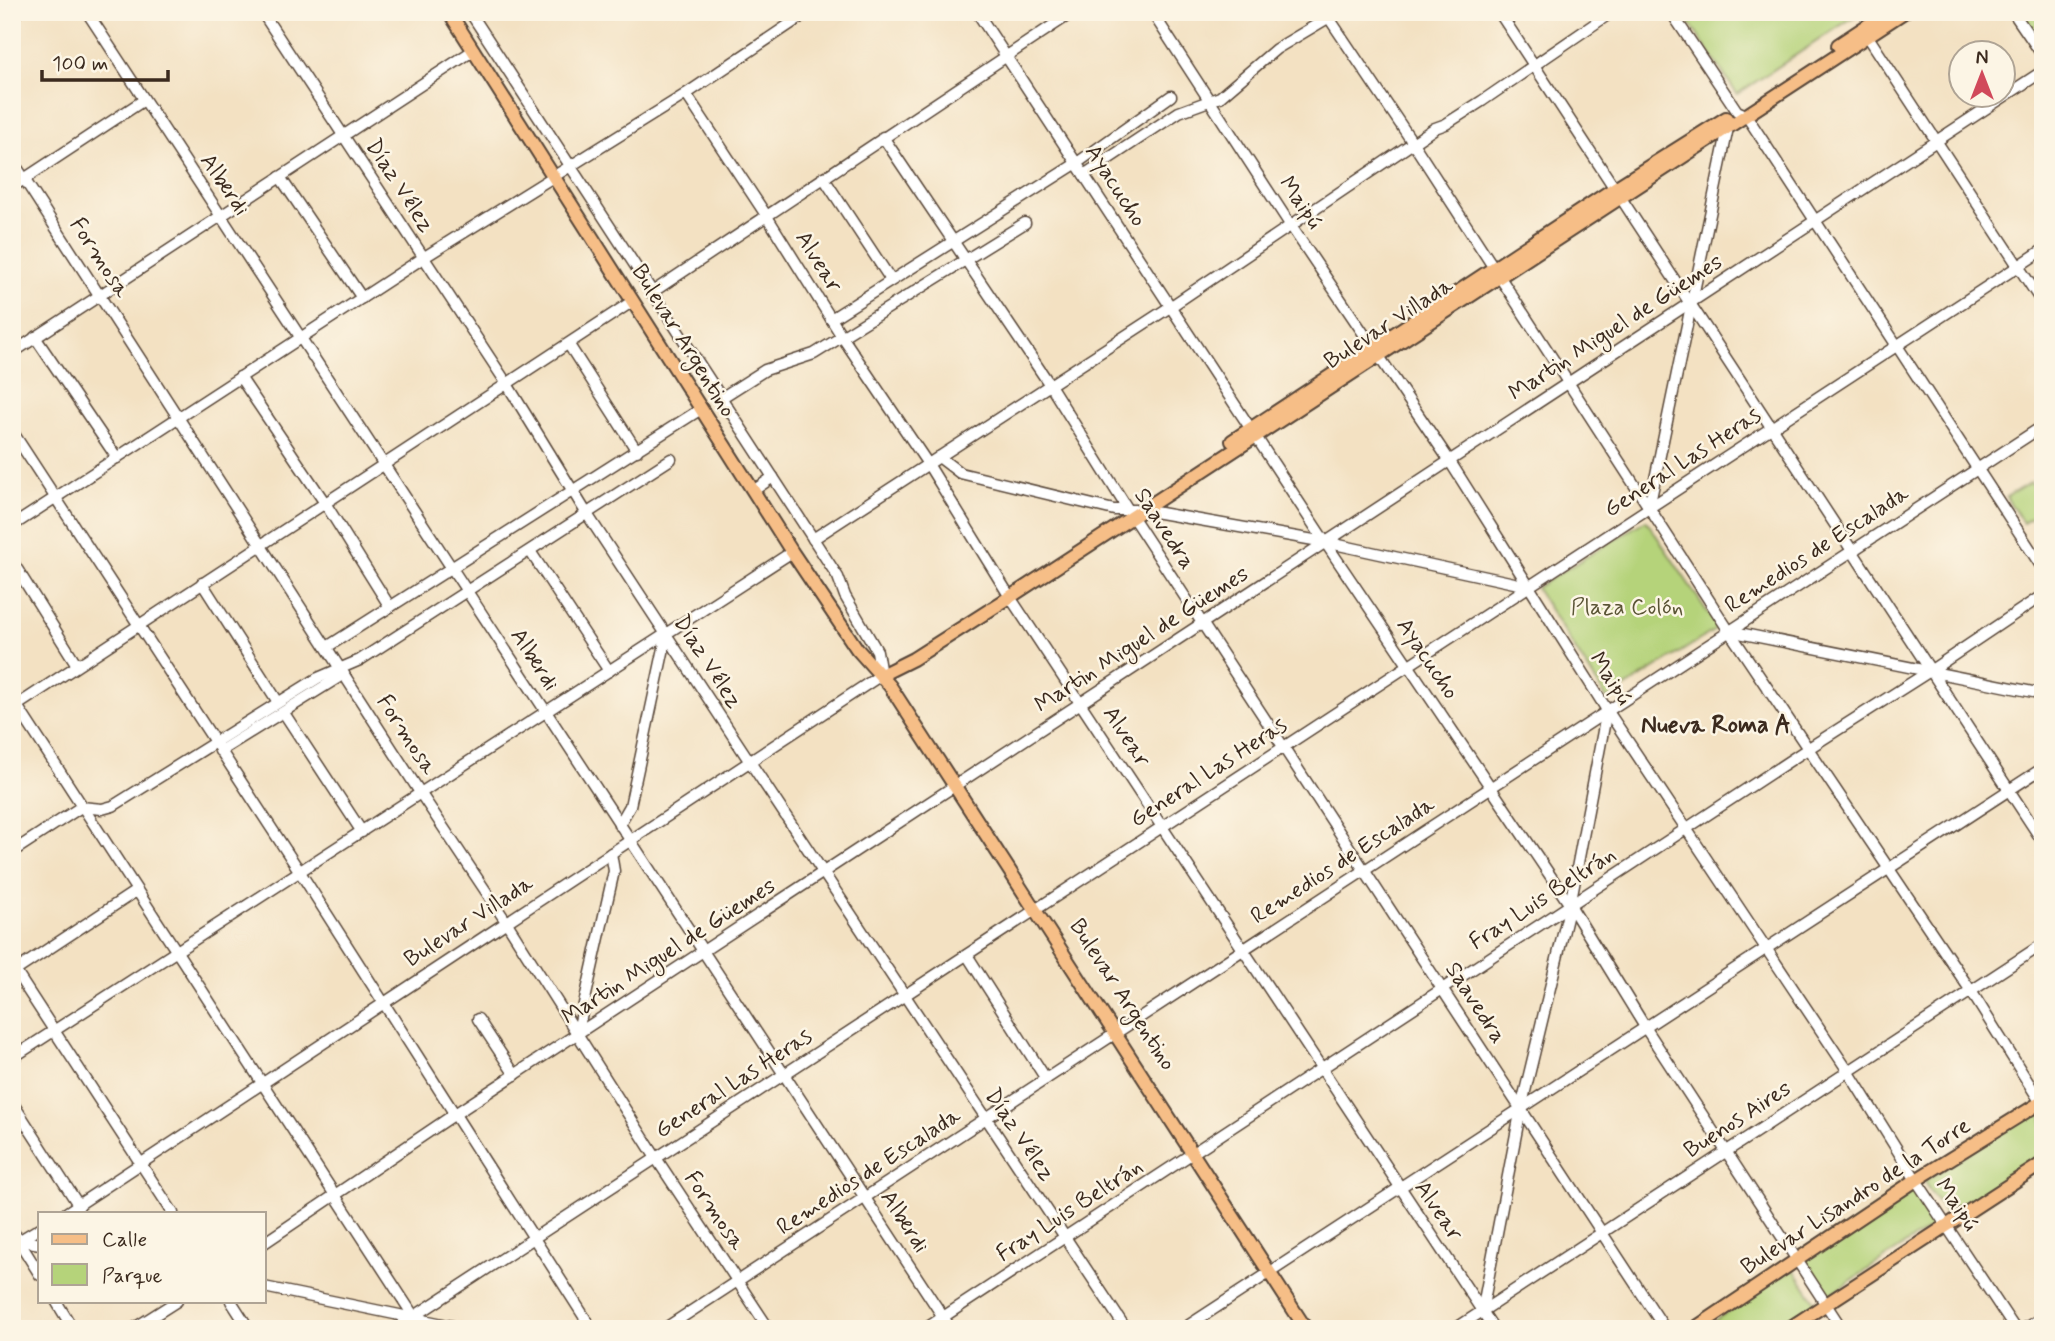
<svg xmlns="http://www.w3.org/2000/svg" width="2055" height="1341" viewBox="0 0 2055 1341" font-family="Mynerve,sans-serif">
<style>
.green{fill:#b5d37a;stroke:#787e4c;stroke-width:2}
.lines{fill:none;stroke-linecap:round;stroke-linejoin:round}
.minor-casing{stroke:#574537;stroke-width:13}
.major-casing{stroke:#574537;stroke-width:16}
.minor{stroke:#fff;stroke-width:10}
.major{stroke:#f6be87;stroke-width:12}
.labels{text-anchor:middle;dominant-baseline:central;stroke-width:5;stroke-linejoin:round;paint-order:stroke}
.street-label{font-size:23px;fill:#3b2a1e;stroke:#fcf5e5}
.park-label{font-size:23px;fill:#5a5435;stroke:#fcf5e5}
.neighbourhood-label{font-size:24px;font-weight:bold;fill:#3b2a1e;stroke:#fcf5e5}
</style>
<rect width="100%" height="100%" fill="#fcf5e5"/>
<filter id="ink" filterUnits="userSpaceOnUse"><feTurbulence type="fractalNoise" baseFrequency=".0143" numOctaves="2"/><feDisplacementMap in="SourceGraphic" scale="14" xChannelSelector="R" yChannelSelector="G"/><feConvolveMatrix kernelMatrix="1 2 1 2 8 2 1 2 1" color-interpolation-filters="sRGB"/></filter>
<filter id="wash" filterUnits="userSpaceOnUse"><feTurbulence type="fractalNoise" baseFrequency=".00686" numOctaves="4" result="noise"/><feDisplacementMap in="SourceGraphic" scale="28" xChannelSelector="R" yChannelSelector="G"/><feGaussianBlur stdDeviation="1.57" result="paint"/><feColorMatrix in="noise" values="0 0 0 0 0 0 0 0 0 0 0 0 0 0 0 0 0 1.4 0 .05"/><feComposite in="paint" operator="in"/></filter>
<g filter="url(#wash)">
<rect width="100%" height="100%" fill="#f3e1c2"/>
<g class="green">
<path d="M1682,12H1861L1737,94Z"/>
<path d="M2018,12H2043V51Z"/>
<path d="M2031,482L2043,501V510L2023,523L2006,497Z"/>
<path d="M1646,520L1718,628L1607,699L1536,588Z"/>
<path d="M2036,1108L2043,1118V1154L1948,1217L1924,1182Z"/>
<path d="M1915,1188L1938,1223L1826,1297L1803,1262Z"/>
<path d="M1793,1268L1816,1303L1778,1329H1702Z"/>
</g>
</g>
<g filter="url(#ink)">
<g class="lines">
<defs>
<g id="minor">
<path d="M87,12L951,1329"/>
<path d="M262,12L507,384L587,514L750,762L1126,1329"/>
<path d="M977,12L1325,542L1570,905L1645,1027L1842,1329"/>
<path d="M1152,12L1291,226L1449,460L1607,710L1848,1071L1916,1180L2015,1329"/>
<path d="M1325,12L1413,143L1729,631L1971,991L2043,1106"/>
<path d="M1499,12L2043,842"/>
<path d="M1671,12L1737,111L1746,115L2043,569"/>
<path d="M2013,12L2043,56"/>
<path d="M12,16L18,12"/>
<path d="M1865,32L2043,304"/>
<path d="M686,94L766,215L843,338L928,464L1010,597L1494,1329"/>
<path d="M883,137L1050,385L1132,516L1665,1329"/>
<path d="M12,160L421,794L507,923L656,1158L769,1329"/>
<path d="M1084,175L1179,112L1220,97L1276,49L1338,12"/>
<path d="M280,177L362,298"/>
<path d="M823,177L891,280"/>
<path d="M12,187L144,100"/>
<path d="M651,293L1073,12"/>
<path d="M831,319L1077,163L1171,96"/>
<path d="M35,337L117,458"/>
<path d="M569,345L637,451"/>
<path d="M12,353L474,50"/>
<path d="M240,377L325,503L390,607"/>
<path d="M721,398L765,370L814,354L1025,223"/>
<path d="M12,431L300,872L592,1329"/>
<path d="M939,457L960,473L1114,510H1143L1325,542L1528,586"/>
<path d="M753,491L773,477"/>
<path d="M1649,508L1729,123"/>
<path d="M12,526L423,258L686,94L808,12"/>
<path d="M813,539L1170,307L1435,128L1446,124L1482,101L1612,12"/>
<path d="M530,551L609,671"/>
<path d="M12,561L77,665"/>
<path d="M202,583L278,702"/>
<path d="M1729,631L2043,694"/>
<path d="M327,647L701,409"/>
<path d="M12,698L422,1329"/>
<path d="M13,708L633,301"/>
<path d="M284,713L362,832"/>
<path d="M220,751L344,674"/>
<path d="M619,825L630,806L667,634"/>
<path d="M12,852L81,807L102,809L113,806L318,678L360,660L671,459"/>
<path d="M967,955L1046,1079"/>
<path d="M12,966L173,1213"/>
<path d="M15,971L136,891"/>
<path d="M478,1019L515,1075"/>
<path d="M577,1035L614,871L611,853"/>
<path d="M12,1058L792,552"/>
<path d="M12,1102L79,1206"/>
<path d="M66,1213L881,675L877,651L845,596L838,577L470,12"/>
<path d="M12,1230L40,1275"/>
<path d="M17,1240L40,1244"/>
<path d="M264,1243L455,1114L2043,71"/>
<path d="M12,1245L40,1228"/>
<path d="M264,1287L467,1329"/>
<path d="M56,1301L73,1329"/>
<path d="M231,1301L249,1329"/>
<path d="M1482,1311L1521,1108L1570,905L1607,710"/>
<path d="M133,1329L177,1301"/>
<path d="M395,1329L2043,250"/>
<path d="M664,1329L2043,426"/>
<path d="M925,1329L1809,748L1930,671L2043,595"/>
<path d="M1183,1329L2043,768"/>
<path d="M1455,1329L2043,944"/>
<path d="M2024,1329L2043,1317"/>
</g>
<g id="major">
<path d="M449,12L792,552L857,649L890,686L1306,1329"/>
<path d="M1838,45L1888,12"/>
<path d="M1232,441L1615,188L1726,118"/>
<path d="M881,675L913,659L1010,597L1904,12"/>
<path d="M1694,1329L1916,1180L2043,1101"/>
<path d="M1788,1329L2043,1163"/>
</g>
</defs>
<use href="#minor" class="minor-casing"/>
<use href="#major" class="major-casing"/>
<use href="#minor" class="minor"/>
<use href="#major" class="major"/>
</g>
</g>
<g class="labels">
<g class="street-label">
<text transform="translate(224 185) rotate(56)">Alberdi</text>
<text transform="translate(399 186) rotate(57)">Díaz Vélez</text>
<text transform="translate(1115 186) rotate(57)">Ayacucho</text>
<text transform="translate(1300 203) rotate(56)">Maipú</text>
<text transform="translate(99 258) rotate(57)">Formosa</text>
<text transform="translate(818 262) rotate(58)">Alvear</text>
<text transform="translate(1389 324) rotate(-33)">Bulevar Villada</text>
<text transform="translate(1616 328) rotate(-33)">Martin Miguel de Güemes</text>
<text transform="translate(683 341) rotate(58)">Bulevar Argentino</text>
<text transform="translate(1683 463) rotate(-33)">General Las Heras</text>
<text transform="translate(1164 529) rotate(57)">Saavedra</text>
<text transform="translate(1817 550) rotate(-33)">Remedios de Escalada</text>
<text transform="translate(1142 640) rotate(-33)">Martin Miguel de Güemes</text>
<text transform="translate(1427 659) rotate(56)">Ayacucho</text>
<text transform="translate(534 660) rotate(57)">Alberdi</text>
<text transform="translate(707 662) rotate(57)">Díaz Vélez</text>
<text transform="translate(1610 679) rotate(57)">Maipú</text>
<text transform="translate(406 735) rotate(57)">Formosa</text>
<text transform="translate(1126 737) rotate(57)">Alvear</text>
<text transform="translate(1209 773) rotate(-33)">General Las Heras</text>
<text transform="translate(1343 861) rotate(-33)">Remedios de Escalada</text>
<text transform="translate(1543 899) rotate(-33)">Fray Luis Beltrán</text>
<text transform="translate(469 922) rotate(-33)">Bulevar Villada</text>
<text transform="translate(669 952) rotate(-33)">Martin Miguel de Güemes</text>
<text transform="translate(1122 995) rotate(57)">Bulevar Argentino</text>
<text transform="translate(1475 1003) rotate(57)">Saavedra</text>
<text transform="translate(734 1084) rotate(-33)">General Las Heras</text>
<text transform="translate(1738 1120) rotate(-33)">Buenos Aires</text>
<text transform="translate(1019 1135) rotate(56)">Díaz Vélez</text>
<text transform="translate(869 1172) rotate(-33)">Remedios de Escalada</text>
<text transform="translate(1856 1197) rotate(-33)">Bulevar Lisandro de la Torre</text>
<text transform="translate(1956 1205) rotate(56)">Maipú</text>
<text transform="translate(714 1211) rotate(56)">Formosa</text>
<text transform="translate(1070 1211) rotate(-33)">Fray Luis Beltrán</text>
<text transform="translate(1438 1211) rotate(56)">Alvear</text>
<text transform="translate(904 1222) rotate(57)">Alberdi</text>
</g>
<g class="park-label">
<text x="1627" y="608">Plaza Colón</text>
</g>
<g class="neighbourhood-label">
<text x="1716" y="725">Nueva Roma A</text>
</g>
</g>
<rect width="2055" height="1341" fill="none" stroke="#fcf5e5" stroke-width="42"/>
<rect x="38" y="1212" width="228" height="91" fill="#fcf5e5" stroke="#afa495" stroke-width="2"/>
<rect x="52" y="1234" width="35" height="10" fill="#f6be87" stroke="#afa495" stroke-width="2"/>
<text x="102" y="1246" font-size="21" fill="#3b2a1e">Calle</text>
<rect x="52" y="1264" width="35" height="21" fill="#b5d37a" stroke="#afa495" stroke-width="2"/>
<text x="102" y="1282" font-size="21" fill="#3b2a1e">Parque</text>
<g transform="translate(1982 74)"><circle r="33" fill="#fcf5e5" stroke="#afa495" stroke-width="2"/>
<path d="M0-5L12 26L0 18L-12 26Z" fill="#d1495b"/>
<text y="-10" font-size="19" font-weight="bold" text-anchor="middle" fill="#3b2a1e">N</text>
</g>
<path d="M42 70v10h126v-10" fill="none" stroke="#3b2a1e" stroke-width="3.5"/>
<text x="52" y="70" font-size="21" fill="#3b2a1e" stroke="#fcf5e5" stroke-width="5" paint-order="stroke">100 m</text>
</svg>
